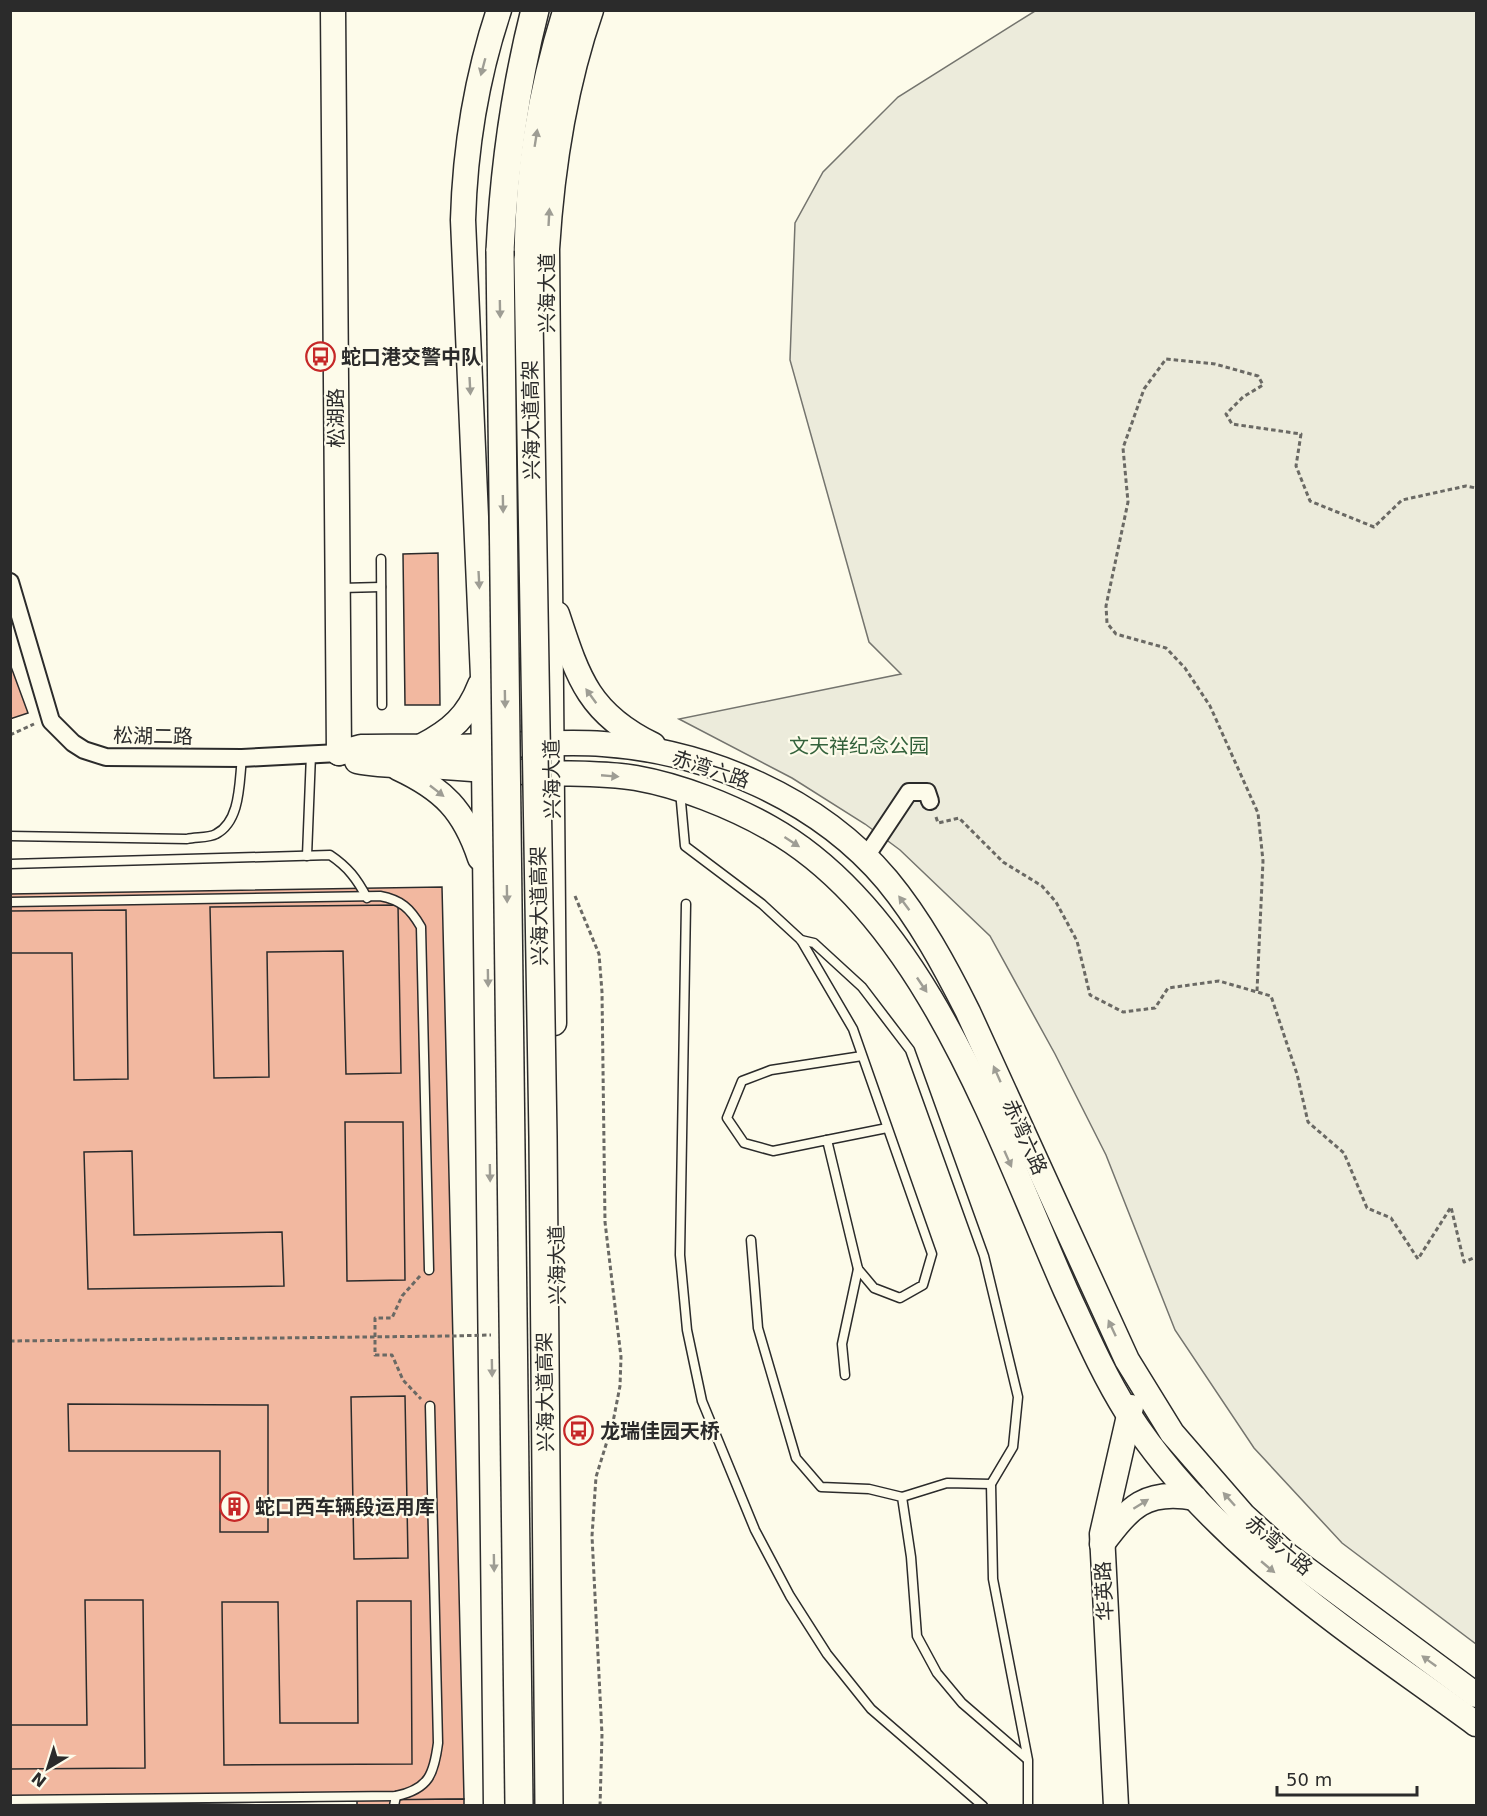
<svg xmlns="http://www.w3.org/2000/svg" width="1487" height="1816" viewBox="0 0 1487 1816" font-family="'DejaVu Sans','Noto Sans SC',sans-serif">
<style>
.green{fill:#ecebdb;stroke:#74746e;stroke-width:1.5}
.building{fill:#f2b8a0;stroke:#2b2b2b;stroke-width:1.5}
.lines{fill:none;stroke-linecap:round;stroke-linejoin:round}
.lane-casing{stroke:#2b2b2b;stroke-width:11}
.street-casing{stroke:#2b2b2b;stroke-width:20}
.secondary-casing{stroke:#2b2b2b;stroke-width:27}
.primary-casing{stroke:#2b2b2b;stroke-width:30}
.path{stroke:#6a6964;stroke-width:3;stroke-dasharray:4.5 3;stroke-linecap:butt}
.lane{stroke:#fdfbea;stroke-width:8}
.street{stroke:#fdfbea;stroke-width:16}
.secondary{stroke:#fdfbea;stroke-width:24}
.primary{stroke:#fdfbea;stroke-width:27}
.primary-bridge-casing{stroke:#2b2b2b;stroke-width:30;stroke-linecap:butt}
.path-bridge{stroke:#6a6964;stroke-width:3;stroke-dasharray:4.5 3;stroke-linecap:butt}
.primary-bridge{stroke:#fdfbea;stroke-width:27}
.oneway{fill:#9e9d94}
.labels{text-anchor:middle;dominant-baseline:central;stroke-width:4.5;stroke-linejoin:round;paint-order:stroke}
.street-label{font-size:20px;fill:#2b2b2b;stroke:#fdfbea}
.poi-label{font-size:20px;font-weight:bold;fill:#2b2b2b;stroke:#fdfbea;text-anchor:start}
.park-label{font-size:20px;fill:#34623c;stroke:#fdfbea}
</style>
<rect width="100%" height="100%" fill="#fdfbea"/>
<path class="green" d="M1035,11H1476V1644L1342,1543L1254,1448L1175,1330L1106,1155L1055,1054L990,936L900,850L865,824L792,778L679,719L901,674L869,642L790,360L795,223L823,172L898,97Z"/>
<g class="building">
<path d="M438,553L440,705H405L403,554Z"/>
<path d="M10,664L28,713L10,719Z"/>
<path d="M442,887L464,1799L10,1806V894Z"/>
<path d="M398,905L401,1073L346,1074L343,951L267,952L269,1077L214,1078L210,907Z"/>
<path d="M126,910L128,1079L74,1080L72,953H10V911Z"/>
<path d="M345,1122H403L405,1280L347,1281Z"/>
<path d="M132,1151L134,1235L282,1232L284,1286L88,1289L84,1152Z"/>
<path d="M405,1396L408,1558L354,1559L351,1397Z"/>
<path d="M68,1404L268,1405V1532H220V1451H69Z"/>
<path d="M85,1600H143L145,1768L10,1769V1725H87Z"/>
<path d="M357,1601H411L412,1764L224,1765L222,1602H278L280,1723H358Z"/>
<path d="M464,1799V1806H357V1800Z"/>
</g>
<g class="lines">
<defs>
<g id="lane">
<path d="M381,559L382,705"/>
<path d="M341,588L381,587"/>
<path d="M680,791L685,846L762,904L801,940L853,1029L932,1254L923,1285L900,1298L874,1288L858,1269L827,1140L773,1151L744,1143L727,1118L742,1081L771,1070L862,1056"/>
<path d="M10,836L187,839C196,837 209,838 216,834C241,821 239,782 242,758"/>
<path d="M307,856L311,754"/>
<path d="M10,864L330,855C348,867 357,879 367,898"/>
<path d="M10,902L380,896C401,900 410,908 421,927L429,1270"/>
<path d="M686,904L680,1255L687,1330L702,1401L755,1530L790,1596L827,1654L871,1709L983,1806"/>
<path d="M801,940L814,943L862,987L910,1050L984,1256L1018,1397L1013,1447L991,1484L993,1579L1028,1760V1806"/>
<path d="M827,1140L887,1128"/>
<path d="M751,1240L758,1328L796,1458L821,1487L869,1489L902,1497L911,1557L917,1636L937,1673L962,1703L1027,1759"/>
<path d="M845,1375L842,1344L858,1269"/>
<path d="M902,1497L947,1483L991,1484"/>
<path d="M10,1800L396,1796C429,1789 434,1774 438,1743L430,1406"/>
<path d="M394,1806L396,1796"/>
</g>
<g id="street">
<path d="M10,582L51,721L73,743L84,750L106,757L242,758L339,753"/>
<path d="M865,858L909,792H927L930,801"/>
</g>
<g id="secondary">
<path d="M333,10L339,753"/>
<path d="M557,614C578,678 589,714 653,745"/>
<path d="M422,746C451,731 468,716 480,685"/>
<path d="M339,753L361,747C402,746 443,748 484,746C524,745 563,741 603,744C707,751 819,799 887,880C920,920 945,966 968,1012L1127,1360L1172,1433L1244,1516L1287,1555L1476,1695"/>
<path d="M357,761C380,766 405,765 429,766C469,769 508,772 548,773C577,774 607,773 636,778C681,786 731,806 770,828C925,915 998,1137 1066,1291C1085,1332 1103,1374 1127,1412C1212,1545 1352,1633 1476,1724"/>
<path d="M398,768C443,789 464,810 480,858"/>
<path d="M554,1023L547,249C552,168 564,88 591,10"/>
<path d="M1102,1544C1130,1507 1145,1489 1195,1498"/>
<path d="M496,1806L483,677L463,220C465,148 476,79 499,10"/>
<path d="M1116,1806L1102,1534L1131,1407"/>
</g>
<g id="primary">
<path d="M500,251C504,169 515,89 535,10"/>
<path d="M528,259C529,169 540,97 567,10"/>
</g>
</defs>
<use href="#lane" class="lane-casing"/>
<use href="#street" class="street-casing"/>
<use href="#secondary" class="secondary-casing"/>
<use href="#primary" class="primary-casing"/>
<g class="path">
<path d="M10,735L34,724"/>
<path d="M936,817L938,823L959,818L1003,862L1042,886L1056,902L1077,941L1090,995L1123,1012L1155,1008L1168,988L1219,981L1271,996L1297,1074L1308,1122L1344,1153L1367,1208L1391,1218L1418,1259L1451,1207L1464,1262L1476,1257"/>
<path d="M575,896L599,954L602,992L605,1222L621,1357L620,1386L613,1422L596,1477L592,1536L602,1735L600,1806"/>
<path d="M1257,991L1263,861L1258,813L1210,706L1185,668L1166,648L1116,634L1107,623L1106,606L1128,502L1123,448L1144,389L1166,359L1215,364L1258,376L1263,385L1243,397L1226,414L1232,424L1301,434L1296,466L1310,501L1374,527L1402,500L1466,486L1476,488"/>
<path d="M420,1276L402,1296L392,1318H375V1355H392L403,1380L421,1399"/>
<path d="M10,1341L452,1336"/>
</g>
<use href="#lane" class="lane"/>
<use href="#street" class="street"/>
<use href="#secondary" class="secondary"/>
<use href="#primary" class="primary"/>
<defs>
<g id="primary-bridge">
<path d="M500,251L519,1806"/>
<path d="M528,259L543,1137L549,1806"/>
</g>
</defs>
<use href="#primary-bridge" class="primary-bridge-casing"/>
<path class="path-bridge" d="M452,1336L491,1335"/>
<use href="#primary-bridge" class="primary-bridge"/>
</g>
<defs><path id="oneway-solid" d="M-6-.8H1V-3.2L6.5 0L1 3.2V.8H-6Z" transform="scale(1.5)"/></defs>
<g class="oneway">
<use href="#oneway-solid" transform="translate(483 67) rotate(105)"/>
<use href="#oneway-solid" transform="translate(536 138) rotate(-81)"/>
<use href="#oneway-solid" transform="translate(549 217) rotate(-87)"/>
<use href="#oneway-solid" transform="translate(500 309) rotate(89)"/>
<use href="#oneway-solid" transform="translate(470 386) rotate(87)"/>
<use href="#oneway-solid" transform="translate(503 504) rotate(89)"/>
<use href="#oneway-solid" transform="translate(479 580) rotate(87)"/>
<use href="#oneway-solid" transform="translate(591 696) rotate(-126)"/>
<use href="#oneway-solid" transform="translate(505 699) rotate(89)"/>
<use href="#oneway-solid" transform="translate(610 776) rotate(5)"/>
<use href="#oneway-solid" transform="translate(437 791) rotate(38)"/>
<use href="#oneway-solid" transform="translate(792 842) rotate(33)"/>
<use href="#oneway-solid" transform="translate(507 894) rotate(89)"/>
<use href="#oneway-solid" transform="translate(904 903) rotate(-127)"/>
<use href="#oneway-solid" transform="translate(488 978) rotate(89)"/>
<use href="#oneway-solid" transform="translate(922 985) rotate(56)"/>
<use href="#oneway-solid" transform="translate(997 1074) rotate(-114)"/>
<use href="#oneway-solid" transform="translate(1008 1159) rotate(66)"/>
<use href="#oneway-solid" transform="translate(490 1173) rotate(89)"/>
<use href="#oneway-solid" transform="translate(1112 1328) rotate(-115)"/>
<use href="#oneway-solid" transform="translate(492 1368) rotate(89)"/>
<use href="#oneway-solid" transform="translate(1229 1499) rotate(-132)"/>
<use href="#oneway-solid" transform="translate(1141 1504) rotate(-32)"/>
<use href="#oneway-solid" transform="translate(494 1563) rotate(89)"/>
<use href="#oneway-solid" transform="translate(1268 1567) rotate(40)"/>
<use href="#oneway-solid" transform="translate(1429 1661) rotate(-144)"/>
</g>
<defs>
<symbol id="bus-ring" viewBox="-11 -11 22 22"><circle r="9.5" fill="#fdfbea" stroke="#c62828" stroke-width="1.5"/><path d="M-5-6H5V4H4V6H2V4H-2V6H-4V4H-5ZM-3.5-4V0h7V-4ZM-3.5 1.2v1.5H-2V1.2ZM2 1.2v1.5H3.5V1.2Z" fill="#c62828"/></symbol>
<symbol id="building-ring" viewBox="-11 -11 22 22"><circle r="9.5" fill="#fdfbea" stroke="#c62828" stroke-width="1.5"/><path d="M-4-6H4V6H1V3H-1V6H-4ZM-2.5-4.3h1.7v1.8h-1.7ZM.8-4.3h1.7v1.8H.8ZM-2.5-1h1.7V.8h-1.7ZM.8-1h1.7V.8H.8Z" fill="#c62828"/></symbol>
</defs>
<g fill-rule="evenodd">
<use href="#bus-ring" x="304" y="340" width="33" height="33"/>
<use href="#bus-ring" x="562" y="1414" width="33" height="33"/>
<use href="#building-ring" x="218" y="1490" width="33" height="33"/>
</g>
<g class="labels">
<g class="street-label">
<text transform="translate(547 293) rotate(-90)">兴海大道</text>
<text transform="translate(336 418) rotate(-90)">松湖路</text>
<text transform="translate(531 420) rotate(-91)">兴海大道高架</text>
<text transform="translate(153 736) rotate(1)">松湖二路</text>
<text transform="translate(711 769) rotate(18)">赤湾六路</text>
<text transform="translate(552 779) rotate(-91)">兴海大道</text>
<text transform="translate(539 906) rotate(-91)">兴海大道高架</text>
<text transform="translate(1025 1137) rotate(66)">赤湾六路</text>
<text transform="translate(557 1265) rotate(-91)">兴海大道</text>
<text transform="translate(545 1392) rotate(-91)">兴海大道高架</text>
<text transform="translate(1279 1545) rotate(40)">赤湾六路</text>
<text transform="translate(1104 1591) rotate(-93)">华英路</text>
</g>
<g class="poi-label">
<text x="341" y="357">蛇口港交警中队</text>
<text x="600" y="1431">龙瑞佳园天桥</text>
<text x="255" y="1507">蛇口西车辆段运用库</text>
</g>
<g class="park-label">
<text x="859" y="746">文天祥纪念公园</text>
</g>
</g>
<rect width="1487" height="1816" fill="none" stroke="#2b2b2b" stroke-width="24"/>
<g transform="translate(48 1768) rotate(218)" stroke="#fdfbea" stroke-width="4.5" paint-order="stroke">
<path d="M0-4.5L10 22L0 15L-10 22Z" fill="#2b2b2b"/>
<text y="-9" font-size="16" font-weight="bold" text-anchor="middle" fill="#2b2b2b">N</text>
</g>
<path d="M1277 1786v9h140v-9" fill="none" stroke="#2b2b2b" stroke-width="3"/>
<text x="1286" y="1786" font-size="18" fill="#2b2b2b" stroke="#fdfbea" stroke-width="4.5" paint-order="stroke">50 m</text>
</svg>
